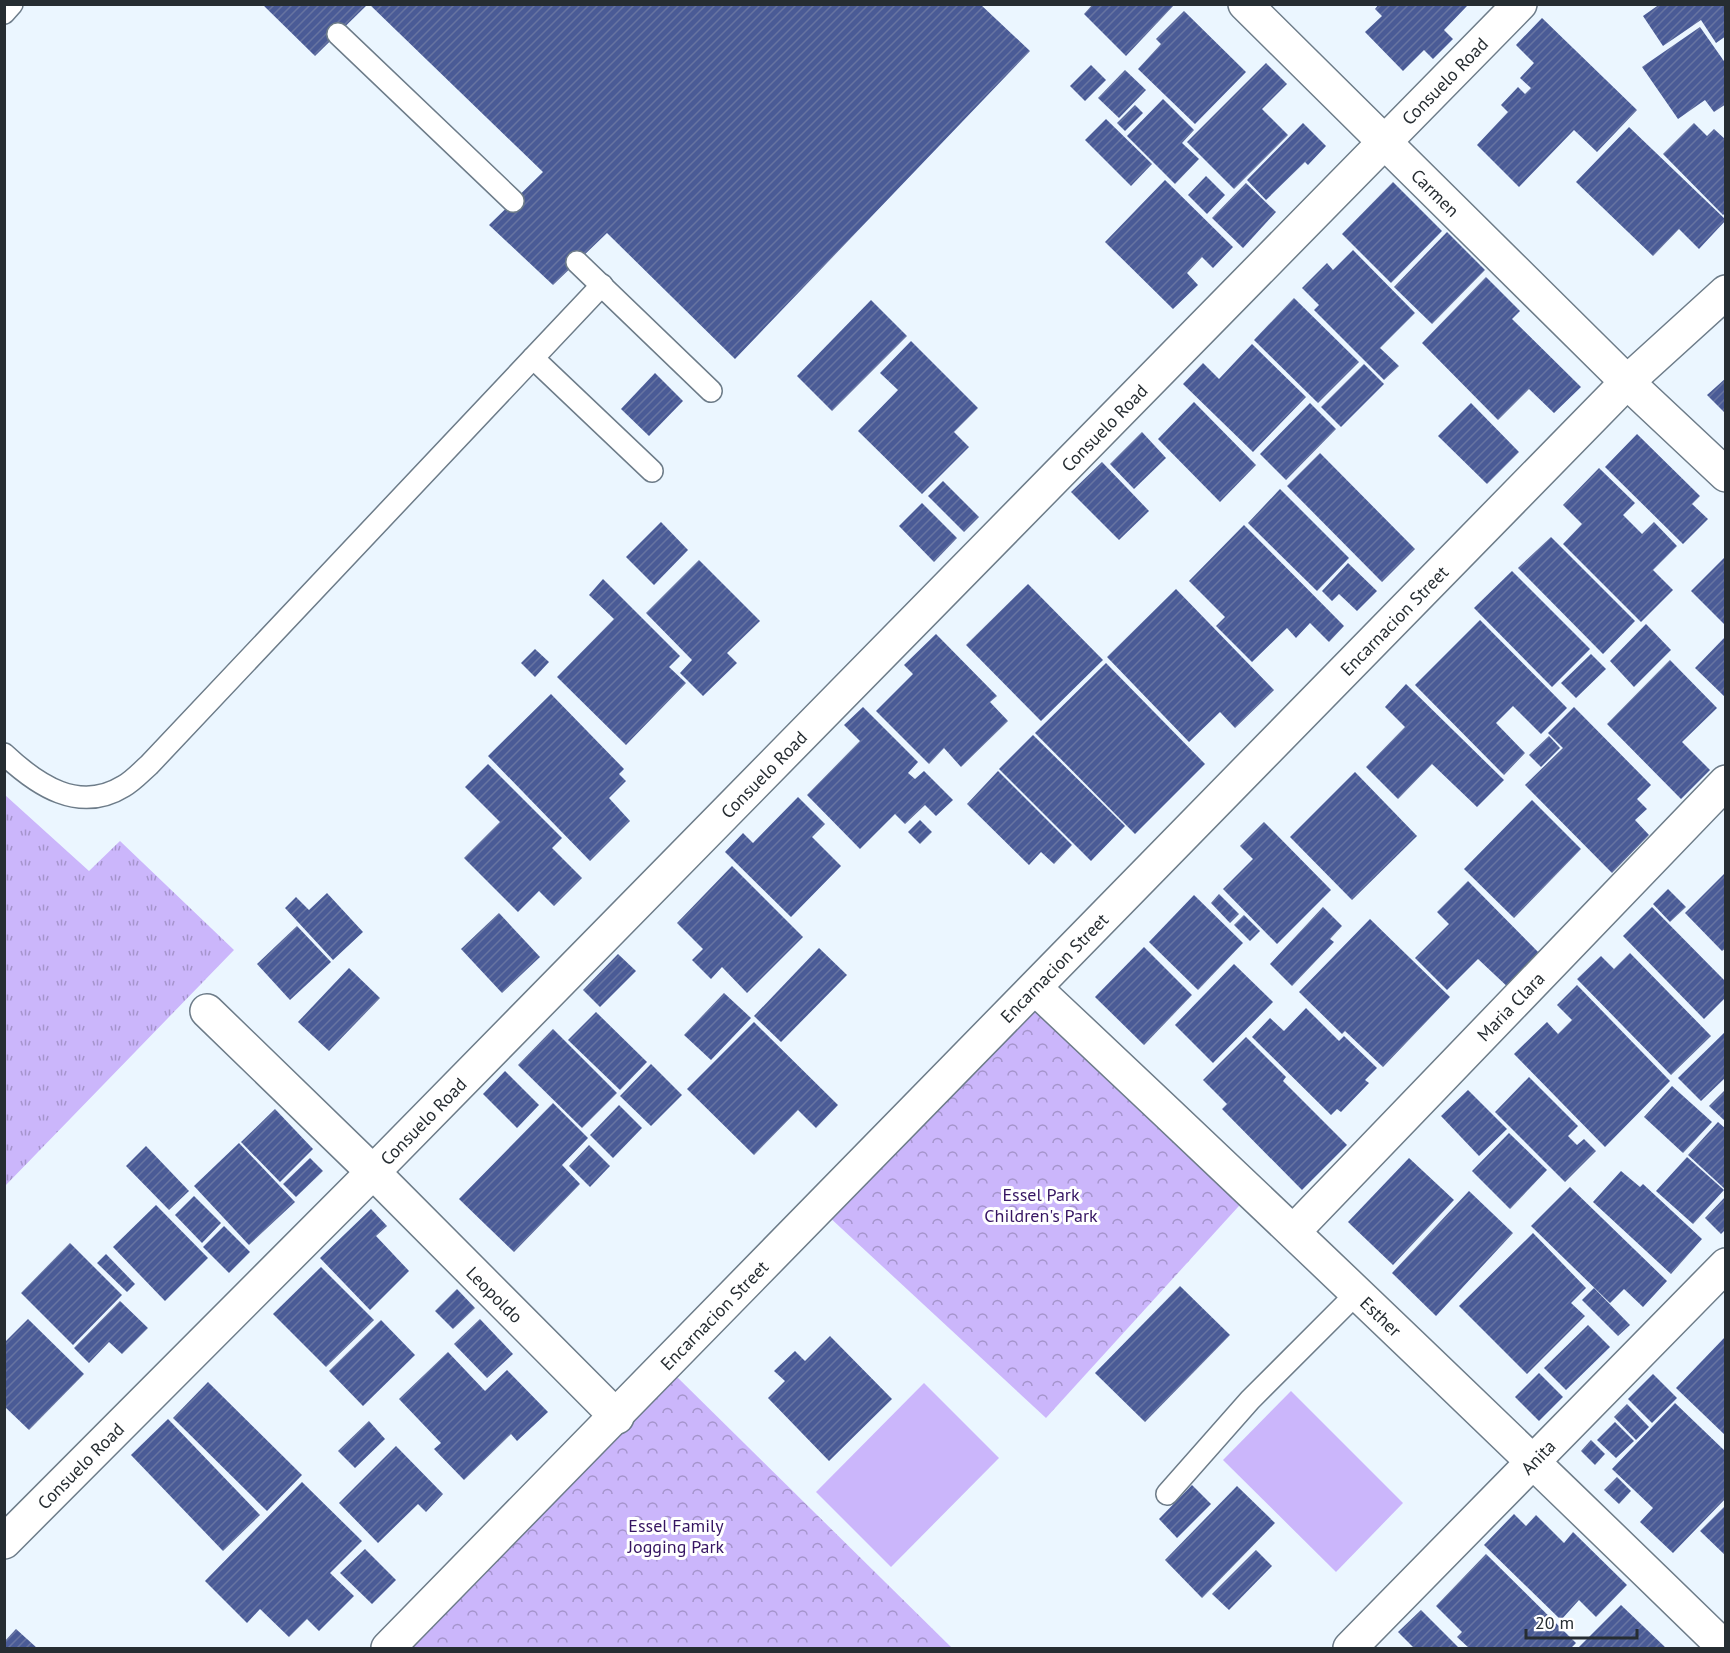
<svg xmlns="http://www.w3.org/2000/svg" width="1730" height="1653" viewBox="0 0 1730 1653" font-family="'PT Sans',sans-serif">
<style>
.grass{fill:url(#grass-tufts)}
.forest{fill:url(#forest-crowns)}
.garden{fill:#cbb6fb}
.building{fill:url(#building-hatch)}
.lines{fill:none;stroke-linecap:round;stroke-linejoin:round}
.lane-casing{stroke:#6d7c89;stroke-width:24}
.street-casing{stroke:#6d7c89;stroke-width:36}
.lane{stroke:#fff;stroke-width:21}
.street{stroke:#fff;stroke-width:33}
.labels{text-anchor:middle;dominant-baseline:central;stroke-width:6;stroke-linejoin:round;paint-order:stroke}
.street-label{font-size:18px;fill:#262d32;stroke:#fff}
.park-label{font-size:18px;fill:#361562;stroke:#fff}
</style>
<defs>
<pattern id="grass-tufts" width="24" height="20" patternUnits="userSpaceOnUse" patternTransform="scale(1.5)"><rect width="24" height="20" fill="#cbb6fb"/><path d="M3 7l-1-3M5 7V3M7 7l1-3M15 17l-1-3M17 17v-4M19 17l1-3" fill="none" stroke="#a594cc"/></pattern>
<pattern id="forest-crowns" width="20" height="18" patternUnits="userSpaceOnUse" patternTransform="scale(1.5)"><rect width="20" height="18" fill="#cbb6fb"/><path d="M2 6a3 3 0 1 1 6 0M12 15a3 3 0 1 1 6 0" fill="none" stroke="#a594cc"/></pattern>
<pattern id="building-hatch" width="6" height="6" patternUnits="userSpaceOnUse" patternTransform="scale(1.5)"><rect width="6" height="6" fill="#4a5b96"/><path d="M-1 1l2-2M0 6l6-6M5 7l2-2" fill="none" stroke="#6774a1"/></pattern>
</defs>
<rect width="100%" height="100%" fill="#ebf6ff"/>
<path class="grass" d="M5,795L89,871L120,841L234,950L5,1186Z"/>
<g class="forest">
<path d="M1037,996L1248,1196L1046,1418L827,1215Z"/>
<path d="M675,1375L952,1648H404Z"/>
</g>
<g class="garden">
<path d="M924,1383L999,1458L891,1567L816,1492Z"/>
<path d="M1291,1391L1403,1503L1336,1572L1223,1460Z"/>
</g>
<g class="building">
<path d="M262,4H368L315,56Z"/>
<path d="M369,4H980L1030,51L735,359L607,233L553,285L489,225L543,172Z"/>
<path d="M1093,4H1175L1126,56L1084,14Z"/>
<path d="M1379,4H1466L1467,6L1444,30L1453,39L1433,59L1424,50L1403,71L1365,32L1382,16L1375,9Z"/>
<path d="M1660,4H1726V36L1716,43L1701,20L1663,46L1643,16Z"/>
<path d="M1184,11L1246,72L1195,124L1138,69L1161,44L1156,39Z"/>
<path d="M1542,18L1637,110L1597,152L1574,130L1519,187L1477,145L1508,112L1501,105L1518,87L1525,94L1531,88L1520,78L1534,63L1516,45Z"/>
<path d="M1700,27L1726,64V104L1714,112L1705,100L1678,119L1642,67Z"/>
<path d="M1266,63L1287,84L1262,109L1288,135L1234,189L1187,142Z"/>
<path d="M1091,65L1106,80L1085,101L1070,86Z"/>
<path d="M1125,70L1146,90L1119,118L1098,98Z"/>
<path d="M1163,99L1194,130L1182,143L1199,159L1175,184L1127,136Z"/>
<path d="M1135,105L1143,113L1125,131L1117,123Z"/>
<path d="M1106,119L1152,164L1131,186L1085,140Z"/>
<path d="M1303,123L1326,146L1308,165L1305,162L1266,200L1247,180Z"/>
<path d="M1694,123L1707,136L1714,129L1726,140V212L1723,215L1663,154Z"/>
<path d="M1629,127L1726,220L1699,249L1679,229L1653,256L1576,182Z"/>
<path d="M1206,176L1225,195L1207,214L1188,195Z"/>
<path d="M1165,180L1233,247L1213,268L1202,257L1187,273L1198,285L1173,309L1105,242Z"/>
<path d="M1393,182L1442,231L1391,283L1342,234Z"/>
<path d="M1246,183L1276,212L1243,248L1212,218Z"/>
<path d="M1447,232L1485,270L1432,324L1394,287Z"/>
<path d="M1353,250L1415,313L1380,348L1399,366L1384,380L1314,310L1319,305L1302,288L1327,263L1333,270Z"/>
<path d="M1486,277L1520,311L1512,319L1581,387L1554,413L1529,389L1498,420L1422,343Z"/>
<path d="M1294,298L1359,362L1318,403L1254,340Z"/>
<path d="M871,300L907,336L832,411L797,376Z"/>
<path d="M911,341L978,408L954,432L969,447L922,494L858,431L898,390L880,373Z"/>
<path d="M1252,344L1306,397L1253,452L1183,384L1203,363L1219,379Z"/>
<path d="M1364,364L1384,384L1341,427L1321,407Z"/>
<path d="M655,373L683,401L649,436L621,409Z"/>
<path d="M1726,378V414L1707,395Z"/>
<path d="M1194,402L1256,465L1220,502L1158,439Z"/>
<path d="M1310,403L1336,429L1286,480L1260,454Z"/>
<path d="M1471,403L1519,452L1487,484L1438,436Z"/>
<path d="M1142,432L1166,458L1134,489L1110,464Z"/>
<path d="M1637,434L1700,496L1692,504L1708,519L1683,544L1605,467Z"/>
<path d="M1320,453L1415,549L1382,582L1287,486Z"/>
<path d="M1102,462L1149,511L1119,540L1071,492Z"/>
<path d="M1599,468L1635,503L1623,515L1642,534L1654,522L1677,546L1653,570L1673,590L1641,622L1563,544L1582,524L1563,505Z"/>
<path d="M943,481L979,517L964,532L928,496Z"/>
<path d="M1280,489L1349,558L1317,591L1248,523Z"/>
<path d="M922,503L957,538L934,562L899,526Z"/>
<path d="M661,522L688,550L654,585L626,557Z"/>
<path d="M1244,525L1344,626L1329,642L1310,623L1296,638L1287,628L1252,662L1216,626L1225,617L1189,581Z"/>
<path d="M1551,537L1635,621L1603,654L1518,568Z"/>
<path d="M1726,556V626L1691,591Z"/>
<path d="M699,560L760,621L727,653L737,663L703,696L680,673L692,660L646,613Z"/>
<path d="M1348,563L1377,591L1357,611L1339,594L1332,601L1322,591Z"/>
<path d="M1512,571L1590,649L1552,687L1474,608Z"/>
<path d="M603,579L680,656L669,667L686,683L626,745L557,677L614,619L589,595Z"/>
<path d="M1028,584L1103,660L1041,721L966,645Z"/>
<path d="M1176,589L1274,690L1235,728L1220,712L1189,742L1107,657Z"/>
<path d="M1480,620L1567,708L1541,734L1513,706L1496,723L1525,753L1504,775L1415,685Z"/>
<path d="M1646,624L1671,650L1634,687L1610,661Z"/>
<path d="M936,634L997,696L990,702L1008,721L961,767L944,748L929,764L876,711L913,674L904,665Z"/>
<path d="M1726,636V698L1695,668Z"/>
<path d="M535,649L549,662L535,677L521,663Z"/>
<path d="M1591,654L1606,669L1576,698L1561,683Z"/>
<path d="M1670,660L1717,708L1682,742L1710,770L1681,799L1607,724Z"/>
<path d="M1106,663L1205,764L1135,834L1035,733Z"/>
<path d="M1406,684L1504,780L1477,807L1432,764L1398,799L1366,767L1405,727L1385,707Z"/>
<path d="M551,694L624,769L619,774L626,781L609,798L630,821L590,861L488,756Z"/>
<path d="M863,707L918,762L908,773L915,779L924,771L953,800L936,816L925,805L905,824L895,814L860,849L807,795L860,741L844,725Z"/>
<path d="M1574,707L1651,785L1637,799L1647,809L1635,820L1649,835L1612,873L1525,785L1563,748L1548,733Z"/>
<path d="M1033,735L1125,826L1091,861L999,769Z"/>
<path d="M1549,736L1560,748L1541,767L1529,755Z"/>
<path d="M488,764L562,838L552,848L582,878L554,906L539,891L518,912L464,858L500,822L465,787Z"/>
<path d="M998,771L1072,845L1054,864L1041,852L1029,865L967,804Z"/>
<path d="M1355,772L1417,836L1352,900L1290,837Z"/>
<path d="M798,797L825,824L812,837L841,866L791,917L725,852L743,833L753,843Z"/>
<path d="M1532,800L1581,849L1514,918L1464,869Z"/>
<path d="M920,820L932,832L920,844L908,832Z"/>
<path d="M1264,822L1331,890L1277,944L1223,889L1253,859L1240,846Z"/>
<path d="M732,866L803,937L747,993L722,967L711,979L692,960L703,949L677,923Z"/>
<path d="M1726,872V948L1722,951L1685,913Z"/>
<path d="M1468,881L1544,958L1511,990L1478,959L1447,990L1415,958L1449,924L1437,912Z"/>
<path d="M1668,889L1686,907L1670,922L1653,904Z"/>
<path d="M327,893L363,932L333,960L285,908L296,897L309,910Z"/>
<path d="M1219,894L1239,914L1230,923L1211,903Z"/>
<path d="M1194,895L1243,943L1198,990L1149,942Z"/>
<path d="M1323,907L1342,926L1330,939L1334,942L1292,986L1270,964Z"/>
<path d="M1652,907L1726,982V997L1704,1019L1623,936Z"/>
<path d="M499,913L540,957L502,993L461,949Z"/>
<path d="M1244,915L1260,931L1250,941L1234,925Z"/>
<path d="M1370,919L1450,997L1383,1067L1345,1031L1342,1034L1299,992Z"/>
<path d="M297,926L331,962L290,1000L257,964Z"/>
<path d="M1144,947L1192,995L1144,1045L1095,997Z"/>
<path d="M819,948L847,975L781,1042L754,1016Z"/>
<path d="M1630,953L1711,1036L1671,1075L1577,979L1601,956L1614,969Z"/>
<path d="M618,954L636,971L600,1007L583,990Z"/>
<path d="M1234,964L1273,1002L1213,1063L1175,1025Z"/>
<path d="M349,968L380,998L329,1051L298,1022Z"/>
<path d="M1577,985L1670,1081L1605,1147L1514,1054L1547,1022L1558,1034L1572,1020L1557,1005Z"/>
<path d="M724,993L751,1018L711,1060L684,1035Z"/>
<path d="M1306,1008L1339,1041L1344,1036L1377,1068L1365,1080L1369,1083L1341,1112L1337,1109L1331,1115L1252,1037L1270,1018L1284,1031Z"/>
<path d="M596,1012L647,1062L620,1090L568,1040Z"/>
<path d="M754,1022L838,1105L816,1128L798,1110L754,1155L687,1089Z"/>
<path d="M553,1029L617,1093L582,1128L518,1065Z"/>
<path d="M1726,1031V1077L1701,1101L1678,1078Z"/>
<path d="M1246,1037L1286,1077L1283,1081L1347,1145L1302,1190L1222,1109L1227,1104L1203,1080Z"/>
<path d="M651,1064L682,1095L651,1126L620,1096Z"/>
<path d="M505,1071L539,1105L517,1128L483,1094Z"/>
<path d="M1529,1077L1578,1126L1568,1136L1577,1145L1584,1139L1596,1151L1565,1182L1495,1112Z"/>
<path d="M1672,1086L1712,1122L1683,1153L1644,1117Z"/>
<path d="M1726,1089V1122L1709,1106Z"/>
<path d="M1468,1090L1507,1129L1479,1156L1441,1116Z"/>
<path d="M553,1103L588,1138L562,1165L580,1184L514,1252L459,1199Z"/>
<path d="M619,1105L642,1128L613,1158L590,1135Z"/>
<path d="M275,1109L313,1149L280,1182L241,1142Z"/>
<path d="M1718,1122L1726,1129V1190L1688,1155Z"/>
<path d="M1509,1133L1547,1170L1510,1209L1472,1171Z"/>
<path d="M239,1143L295,1202L249,1245L194,1186Z"/>
<path d="M589,1145L610,1166L590,1187L569,1166Z"/>
<path d="M146,1146L189,1191L169,1210L126,1166Z"/>
<path d="M1687,1157L1724,1190L1693,1224L1656,1191Z"/>
<path d="M310,1158L323,1171L296,1197L283,1184Z"/>
<path d="M1409,1158L1454,1200L1393,1265L1348,1222Z"/>
<path d="M1621,1171L1640,1187L1643,1184L1702,1239L1671,1274L1593,1202Z"/>
<path d="M1570,1187L1667,1281L1643,1307L1624,1289L1610,1303L1531,1226Z"/>
<path d="M1469,1191L1513,1233L1436,1316L1392,1273Z"/>
<path d="M194,1196L221,1223L202,1243L175,1215Z"/>
<path d="M1726,1196V1229L1721,1234L1705,1218Z"/>
<path d="M156,1205L208,1258L165,1301L113,1247Z"/>
<path d="M371,1209L387,1226L376,1236L409,1271L370,1310L320,1258Z"/>
<path d="M224,1226L250,1252L229,1273L203,1247Z"/>
<path d="M1533,1233L1586,1288L1571,1303L1585,1316L1527,1374L1459,1306Z"/>
<path d="M70,1243L122,1295L73,1345L21,1293Z"/>
<path d="M106,1254L135,1284L127,1292L97,1263Z"/>
<path d="M321,1267L374,1320L326,1367L273,1314Z"/>
<path d="M1180,1286L1230,1335L1145,1422L1095,1373Z"/>
<path d="M1594,1288L1630,1325L1618,1336L1582,1300Z"/>
<path d="M457,1289L475,1308L453,1329L435,1311Z"/>
<path d="M120,1301L148,1328L122,1354L109,1342L89,1363L74,1348Z"/>
<path d="M28,1319L84,1374L29,1430L4,1406V1343Z"/>
<path d="M480,1319L513,1354L487,1378L454,1344Z"/>
<path d="M381,1320L415,1355L363,1406L329,1371Z"/>
<path d="M1588,1325L1610,1347L1566,1390L1544,1368Z"/>
<path d="M830,1336L892,1399L829,1461L768,1398L785,1381L774,1371L795,1351L805,1361Z"/>
<path d="M1726,1336V1436L1676,1388Z"/>
<path d="M448,1352L485,1391L507,1370L548,1412L517,1441L511,1434L464,1480L434,1449L441,1443L399,1399Z"/>
<path d="M1539,1373L1563,1397L1539,1421L1515,1397Z"/>
<path d="M1653,1374L1677,1398L1652,1423L1628,1399Z"/>
<path d="M208,1382L302,1475L267,1511L173,1418Z"/>
<path d="M1675,1403L1726,1452V1498L1673,1553L1640,1522L1653,1508L1612,1469Z"/>
<path d="M1627,1404L1649,1427L1636,1440L1614,1417Z"/>
<path d="M168,1419L260,1515L223,1551L131,1455Z"/>
<path d="M369,1421L385,1439L355,1468L338,1451Z"/>
<path d="M1615,1422L1634,1441L1616,1458L1597,1440Z"/>
<path d="M1591,1440L1605,1454L1595,1465L1581,1451Z"/>
<path d="M396,1446L443,1494L426,1512L418,1504L378,1543L339,1503Z"/>
<path d="M1617,1477L1631,1491L1619,1504L1604,1490Z"/>
<path d="M302,1482L362,1541L330,1573L354,1596L319,1631L307,1619L289,1637L260,1609L247,1623L205,1581Z"/>
<path d="M1192,1485L1211,1504L1177,1538L1159,1519Z"/>
<path d="M1237,1486L1275,1523L1202,1598L1165,1560Z"/>
<path d="M1726,1505V1556L1700,1531Z"/>
<path d="M1514,1514L1526,1526L1536,1515L1564,1543L1573,1532L1627,1585L1596,1617L1579,1600L1561,1620L1484,1545Z"/>
<path d="M365,1549L396,1580L372,1604L340,1573Z"/>
<path d="M1256,1550L1272,1566L1229,1610L1212,1594Z"/>
<path d="M1486,1554L1576,1643L1571,1648H1469L1457,1637L1462,1632L1436,1606Z"/>
<path d="M1621,1605L1666,1648H1578Z"/>
<path d="M1421,1610L1459,1648H1414L1398,1632Z"/>
<path d="M16,1629L37,1648H4V1642Z"/>
</g>
<g class="lines">
<defs>
<g id="lane">
<path d="M4,13L12,4"/>
<path d="M338,34L513,201"/>
<path d="M577,262L711,391"/>
<path d="M533,358L652,471"/>
<path d="M4,754C37,785 79,814 124,786C133,781 141,772 149,765L602,285"/>
<path d="M1167,1494L1250,1400L1356,1294"/>
</g>
<g id="street">
<path id="s1" d="M1245,4L1627,382L1726,475"/>
<path id="s2" d="M1035,988C1267,1206 1497,1426 1725,1648"/>
<path id="s3" d="M207,1011L373,1172L617,1417"/>
<path id="s4" d="M1294,1231L1726,782"/>
<path id="s5" d="M4,1542L373,1172L1520,4"/>
<path id="s6" d="M388,1648L1627,382L1726,292"/>
<path id="s7" d="M1350,1648L1726,1265"/>
</g>
</defs>
<use href="#lane" class="lane-casing"/>
<use href="#street" class="street-casing"/>
<use href="#lane" class="lane"/>
<use href="#street" class="street"/>
</g>
<g class="labels">
<g class="street-label">
<text stroke="none"><textPath href="#s5" startOffset="2052">Consuelo Road</textPath></text>
<text stroke="none"><textPath href="#s1" startOffset="268">Carmen</textPath></text>
<text stroke="none"><textPath href="#s5" startOffset="1566">Consuelo Road</textPath></text>
<text stroke="none"><textPath href="#s6" startOffset="1438">Encarnacion Street</textPath></text>
<text stroke="none"><textPath href="#s5" startOffset="1080">Consuelo Road</textPath></text>
<text stroke="none"><textPath href="#s6" startOffset="952">Encarnacion Street</textPath></text>
<text stroke="none"><textPath href="#s4" startOffset="312">Maria Clara</textPath></text>
<text stroke="none"><textPath href="#s5" startOffset="594">Consuelo Road</textPath></text>
<text stroke="none"><textPath href="#s3" startOffset="404">Leopoldo</textPath></text>
<text stroke="none"><textPath href="#s6" startOffset="466">Encarnacion Street</textPath></text>
<text stroke="none"><textPath href="#s2" startOffset="477">Esther</textPath></text>
<text stroke="none"><textPath href="#s7" startOffset="268">Anita</textPath></text>
<text stroke="none"><textPath href="#s5" startOffset="108">Consuelo Road</textPath></text>
</g>
<g class="park-label">
<text x="1041" y="1194">Essel Park<tspan x="1041" dy="21">Children's Park</tspan></text>
<text x="676" y="1525">Essel Family<tspan x="676" dy="21">Jogging Park</tspan></text>
</g>
</g>
<rect width="1730" height="1653" fill="none" stroke="#262d32" stroke-width="12"/>
<path d="M1526 1629v9h111v-9" fill="none" stroke="#262d32" stroke-width="3"/>
<text x="1535" y="1629" font-size="18" fill="#262d32" stroke="#ffffff" stroke-width="4.5" paint-order="stroke">20 m</text>
</svg>
